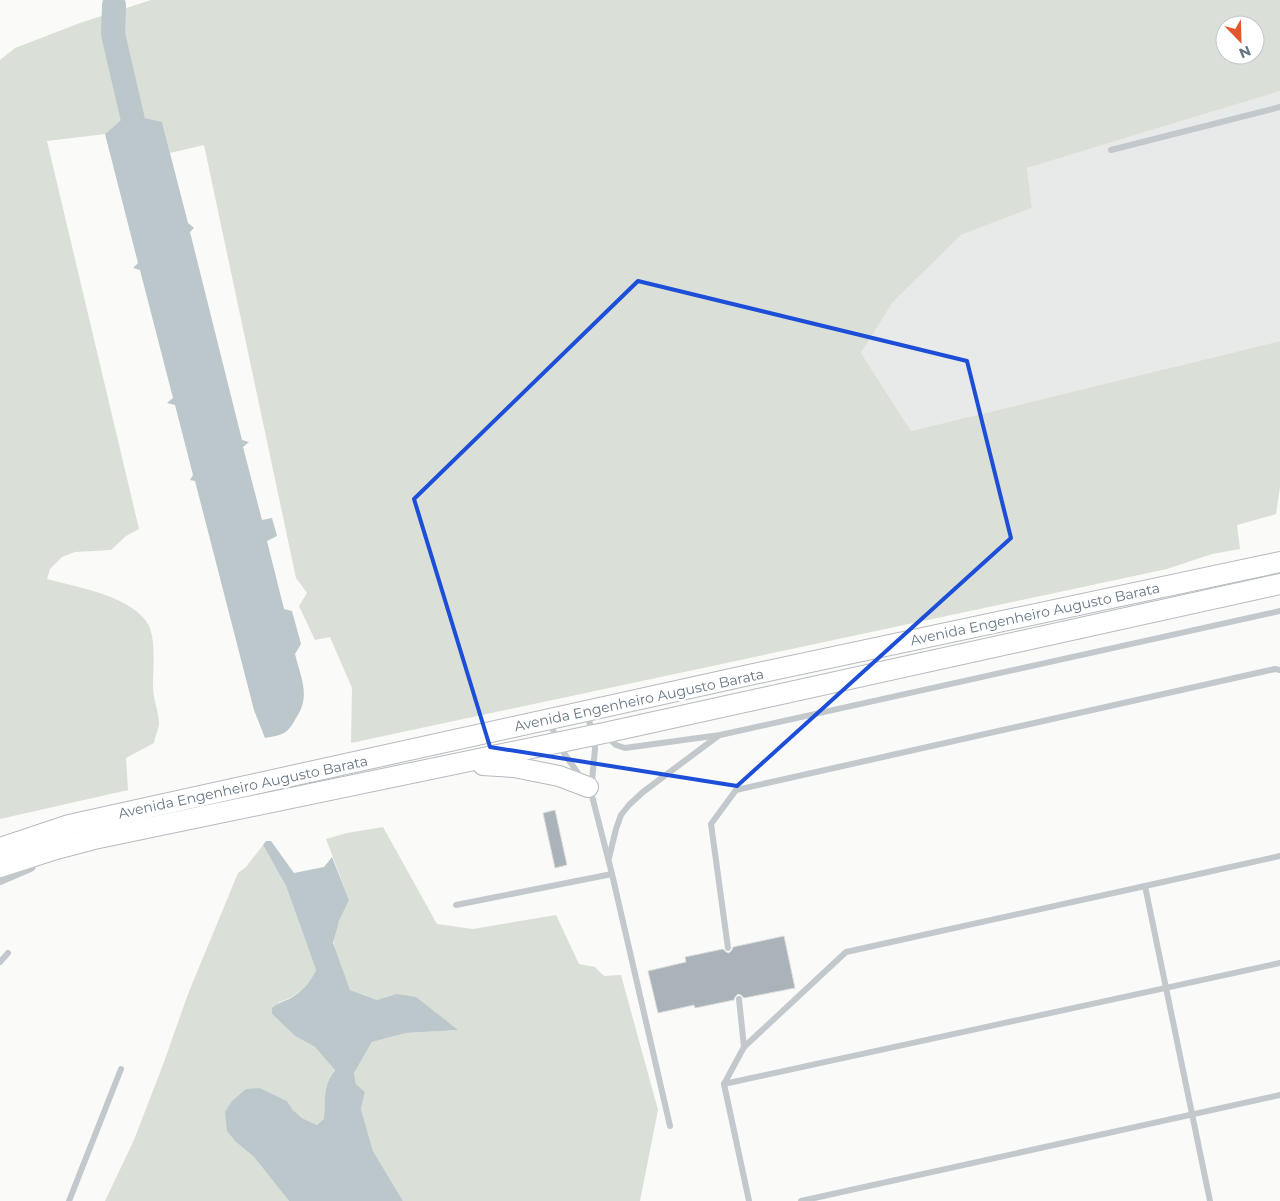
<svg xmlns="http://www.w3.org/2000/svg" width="1280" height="1201" viewBox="0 0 1280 1201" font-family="Montserrat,sans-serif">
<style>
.built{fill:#e8e9e9}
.green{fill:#dadfd7;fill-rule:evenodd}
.water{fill:#bbc7cb}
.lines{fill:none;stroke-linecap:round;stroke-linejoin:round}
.river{stroke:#bbc7cb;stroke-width:24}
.building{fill:#aab3b9;stroke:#dcdcda}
.primary-casing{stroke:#b5babe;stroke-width:22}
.lane{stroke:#c3c8cc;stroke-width:6}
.street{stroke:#c3c8cc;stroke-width:12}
.primary{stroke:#fff;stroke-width:20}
.marked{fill:none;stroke:#1d4ed8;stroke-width:4;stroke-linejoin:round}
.labels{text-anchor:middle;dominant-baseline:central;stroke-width:5;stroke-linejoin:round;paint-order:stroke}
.street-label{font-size:14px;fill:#657683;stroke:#fff}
</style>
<rect width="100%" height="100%" fill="#fafaf8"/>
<path class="built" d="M1280,91V341L911,431L861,353L893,302L961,235L1032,208L1027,168Z"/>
<g class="green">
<path d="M151,0H1280V91L1027,168L1032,208L961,235L893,302L861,353L911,431L1280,341V487L1276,514L1237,525L1240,549L1212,554L1167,569L351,743L352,688L330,637L315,640L299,606L307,593L296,578L204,145L170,153L162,122L121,120L105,134L47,141L139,529L126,536L111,550L75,552L62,557L50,569L47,579C76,587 134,596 149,626C156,641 153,670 153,686C153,699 159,712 159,724C158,730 155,737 154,743L126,758L128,790L0,819V60L15,48L80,23ZM1225,25H1255V55H1225Z"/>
<path d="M383,827L437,924L473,929L556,915L579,964L595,967L604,976L621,975L658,1110L640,1201H403L373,1151L361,1109L365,1092L356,1084L354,1073L372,1042L406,1033L457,1030L396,994L377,1000L350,990C344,976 336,960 334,945C332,933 343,912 349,900L326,839L347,833Z"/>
<path d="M263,845L286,886L316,970C309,985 295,998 279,1002L272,1014L295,1036L315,1047L335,1069C322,1086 326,1100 324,1120L317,1125L302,1118L293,1110L287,1101L260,1088L236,1142L254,1157L289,1201H105L134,1140L164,1062L188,994L238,873L246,867Z"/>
</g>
<g class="water">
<path d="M131,115L162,122L188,223L194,228L190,232L242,440L249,442L243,447L262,520L272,518L277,536L267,541L284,609L292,611L301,644L295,654C301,678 311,696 296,718C293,724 289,730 284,733C278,736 270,737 265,738L254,710L195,481L190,480L193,475L175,405L167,403L173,398L140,270L133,268L138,263L105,134L121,120Z"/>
<path d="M266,841H271L294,873L324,867L332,857L349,900L339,921L333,943L350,990L377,1000L396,994L416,997L458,1030L406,1033L372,1042L354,1073L356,1084L365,1092L361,1109L373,1151L403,1201H289L254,1157L236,1142L227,1131L225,1112L232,1101L246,1089L260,1088L287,1101L293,1110L302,1118L317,1125L324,1119C326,1100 322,1086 335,1070L315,1047L295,1036L272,1014V1008C278,1003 282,1002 289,999C301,993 311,981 316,970L286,886L263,845Z"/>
</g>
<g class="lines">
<path class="river" d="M114,5L113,34L139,146"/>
</g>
<g class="building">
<path d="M555,810L567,865L555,868L543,813Z"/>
<path d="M784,936L795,988L744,998L741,995L738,994L735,997L734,1000L695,1008L694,1005L658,1013L648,971L686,962L685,957L723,949L726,952L729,953L732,950L733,947Z"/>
</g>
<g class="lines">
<defs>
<g id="primary">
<path d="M483,765L514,767L559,776L588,787"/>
<path d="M0,848L69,825L749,675L1280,562"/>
<path d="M0,867L56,849L94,839L604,733L1280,584"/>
</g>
</defs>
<use href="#primary" class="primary-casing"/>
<g class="lane">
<path d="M1111,150L1280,107"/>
<path d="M586,713L594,735L595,749L591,792L612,874L670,1126"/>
<path d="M551,723L557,743L582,779"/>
<path d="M606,736L616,745L625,748L720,735L1280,611"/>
<path d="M609,858L616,829L621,815L629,805L643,792L718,736"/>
<path d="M456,905L612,874"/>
<path d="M728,948L711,824L736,790L1275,669L1280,670"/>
<path d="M0,962L8,953"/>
<path d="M739,999L744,1047L724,1084L1280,963"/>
<path d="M744,1047L846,952L1145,886"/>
<path d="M724,1084L749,1201"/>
<path d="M69,1201L121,1069"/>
<path d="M801,1201L1280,1095"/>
<path d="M1210,1201L1145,886L1280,856"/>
</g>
<path class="street" d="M0,879L30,866"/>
<use href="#primary" class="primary"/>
</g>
<path class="marked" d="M638,281L967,361L1011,538L737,786L490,747L414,499Z"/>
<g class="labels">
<g class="street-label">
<text transform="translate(1035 614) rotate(-12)">Avenida Engenheiro Augusto Barata</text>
<text transform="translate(639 700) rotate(-12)">Avenida Engenheiro Augusto Barata</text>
<text transform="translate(243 787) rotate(-12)">Avenida Engenheiro Augusto Barata</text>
</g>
</g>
<g transform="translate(1240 40) rotate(157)"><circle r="24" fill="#ffffff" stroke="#c1c8cd"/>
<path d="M0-4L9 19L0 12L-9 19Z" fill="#e4572e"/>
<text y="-8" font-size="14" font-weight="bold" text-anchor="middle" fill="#657683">N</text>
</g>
</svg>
